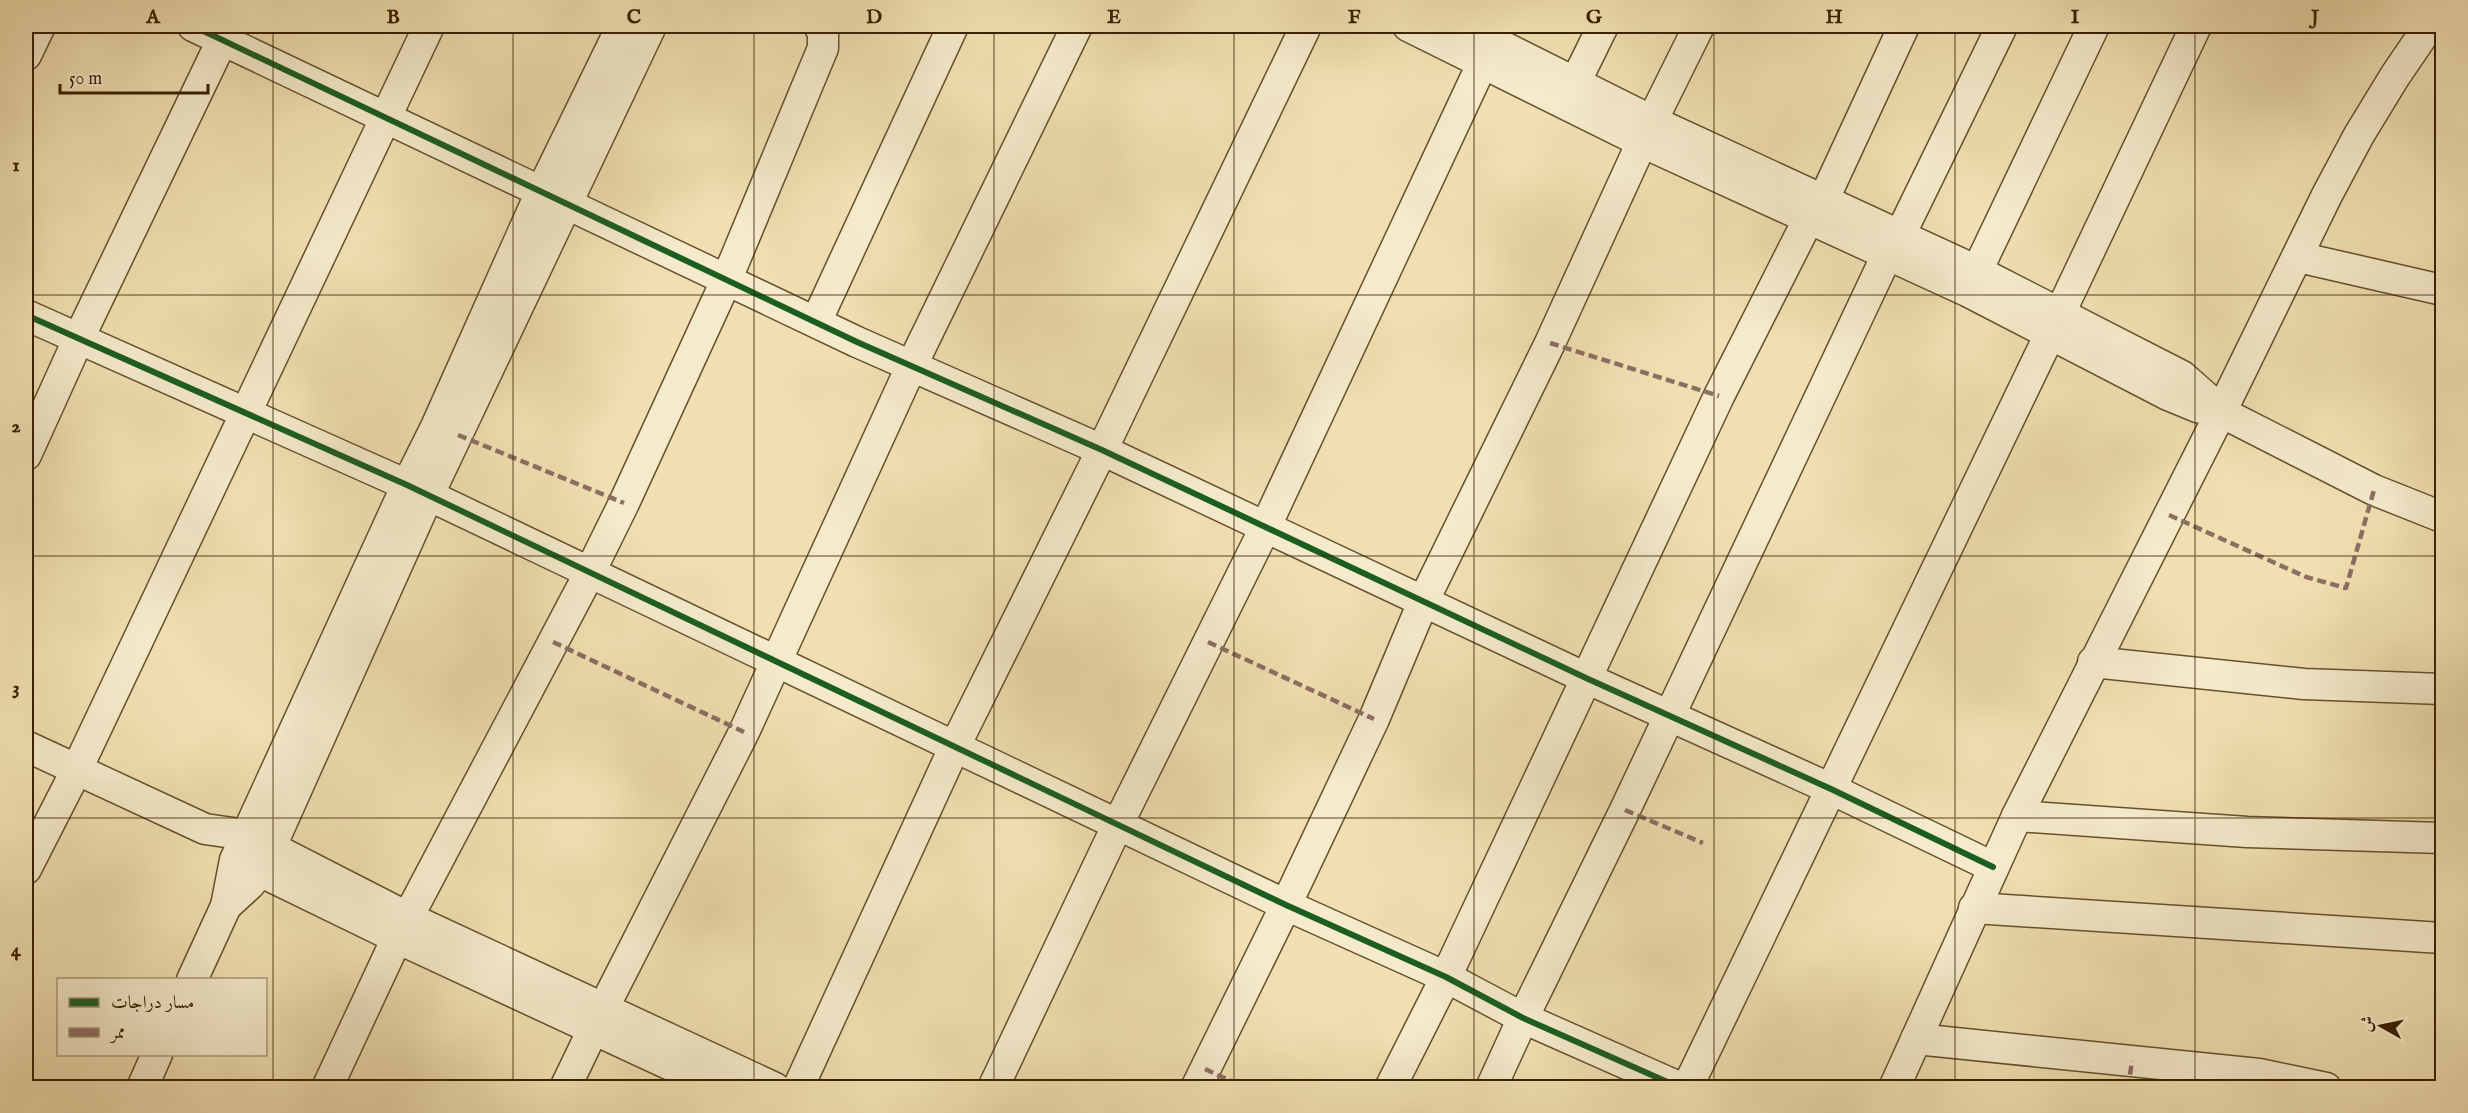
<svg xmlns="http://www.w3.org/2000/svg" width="2468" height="1113" viewBox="0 0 2468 1113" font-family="'IM FELL English',Amiri,serif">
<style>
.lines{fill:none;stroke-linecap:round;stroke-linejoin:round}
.minor-casing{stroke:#66512c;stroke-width:33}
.minor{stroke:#f5ebcc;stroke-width:30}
.quiet{stroke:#8d6e63;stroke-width:4.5;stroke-dasharray:9 4.5;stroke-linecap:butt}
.cycleway-casing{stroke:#f5ebcc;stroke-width:10}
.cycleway{stroke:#1b5e20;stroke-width:6}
.grid{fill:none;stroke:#382100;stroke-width:1.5;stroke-opacity:0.55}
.neatline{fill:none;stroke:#382100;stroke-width:2}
.grid-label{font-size:20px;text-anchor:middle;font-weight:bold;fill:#382100}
</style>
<rect width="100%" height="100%" fill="#f0e0b1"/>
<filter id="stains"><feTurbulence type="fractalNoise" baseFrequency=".00333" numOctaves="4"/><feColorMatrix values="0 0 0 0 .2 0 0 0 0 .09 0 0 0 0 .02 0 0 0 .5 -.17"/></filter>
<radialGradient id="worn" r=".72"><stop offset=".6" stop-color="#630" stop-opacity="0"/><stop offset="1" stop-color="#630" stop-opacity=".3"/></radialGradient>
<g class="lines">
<defs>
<g id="minor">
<path d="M193,26L857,342L1102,450L1586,678L1831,789L1993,867"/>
<path d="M1408,26L1642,142L1967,291L2168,395L2197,407L2221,412L2374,490L2442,517"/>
<path d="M1462,26L1652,121L1977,271L2182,376L2217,407"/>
<path d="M26,55L40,26"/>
<path d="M1575,83L1603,26"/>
<path d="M1652,121L1699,26"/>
<path d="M1823,201L1904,26"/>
<path d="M1900,235L2002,26"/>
<path d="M2298,257L2442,290"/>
<path d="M1977,271L2094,26"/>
<path d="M2060,313L2196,26"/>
<path d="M26,315L407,485L1286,905L1446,977L1523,1018L1681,1088"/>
<path d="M816,322L953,26"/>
<path d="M26,455L78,340L229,26"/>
<path d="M2093,662L2304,684L2442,689"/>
<path d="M26,746L205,829L247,835L409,918L775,1088"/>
<path d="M2017,816L2247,832L2442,838"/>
<path d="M243,863L397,938L720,1088"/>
<path d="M26,869L77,769L429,26"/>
<path d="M226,906L250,884L260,871L428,496L651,26"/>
<path d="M1974,908L2442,938"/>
<path d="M192,980L226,906L235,860L407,485L435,429L541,192L622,26"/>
<path d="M1916,1039L2259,1074L2326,1088"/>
<path d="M142,1088L157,1054"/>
<path d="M327,1088L397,938L589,574L624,503L726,281L823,48V32L819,26"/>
<path d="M565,1088L603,1009L744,732L911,367L1077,26"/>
<path d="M798,1088L955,746L1102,450L1306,26"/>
<path d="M993,1088L1118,824L1265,528L1483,62"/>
<path d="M1196,1088L1286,905L1374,719L1424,600L1550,343L1642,142"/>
<path d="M1390,1088L1446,977L1719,396L1808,220"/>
<path d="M1491,1088L1523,1018L1625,810L1887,255"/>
<path d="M1687,1088L2050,334"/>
<path d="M1894,1088L2017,816L2221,412L2327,195L2359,135L2395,76L2429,26"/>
</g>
</defs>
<use href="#minor" class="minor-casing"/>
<use href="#minor" class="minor"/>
<g class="quiet">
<path d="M1550,343L1719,396"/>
<path d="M458,435L624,503"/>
<path d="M2169,515L2306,577L2346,588L2374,490"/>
<path d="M553,642L744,732"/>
<path d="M1208,642L1374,719"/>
<path d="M1625,810L1703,843"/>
<path d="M1205,1069L1246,1088"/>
<path d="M2128,1088L2132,1061"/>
</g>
<defs>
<g id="cycleway">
<path d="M193,26L857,342L1102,450L1586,678L1831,789L1993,867"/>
<path d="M26,315L407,485L1286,905L1446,977L1523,1018L1681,1088"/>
</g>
</defs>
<use href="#cycleway" class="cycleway-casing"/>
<use href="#cycleway" class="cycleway"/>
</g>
<path class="grid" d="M273,26V1088M513,26V1088M754,26V1088M994,26V1088M1234,26V1088M1474,26V1088M1714,26V1088M1955,26V1088M2195,26V1088M26,295H2442M26,556H2442M26,818H2442"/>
<rect width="2468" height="1113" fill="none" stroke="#f0e0b1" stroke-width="66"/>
<rect x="57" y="978" width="210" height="78" fill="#f5ebcc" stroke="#a99a7a" stroke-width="1.5"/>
<rect x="69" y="998" width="30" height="9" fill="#1b5e20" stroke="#a99a7a" stroke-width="1.5"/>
<text x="111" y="1008" font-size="18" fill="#382100">مسار دراجات</text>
<rect x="69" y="1028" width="30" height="9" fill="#8d6e63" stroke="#a99a7a" stroke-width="1.5"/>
<text x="111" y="1038" font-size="18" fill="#382100">ممر</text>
<g transform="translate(2381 1026) rotate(279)" stroke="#f5ebcc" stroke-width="4.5" paint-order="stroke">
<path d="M0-4.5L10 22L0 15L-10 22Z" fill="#382100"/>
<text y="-9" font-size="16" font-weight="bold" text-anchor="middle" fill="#382100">ش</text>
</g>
<path d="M60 84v9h148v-9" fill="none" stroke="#382100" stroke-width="3"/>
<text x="69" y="84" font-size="18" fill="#382100" stroke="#f5ebcc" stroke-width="4.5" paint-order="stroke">50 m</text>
<rect x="33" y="33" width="2402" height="1047" class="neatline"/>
<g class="grid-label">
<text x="153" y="23">A</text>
<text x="393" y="23">B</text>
<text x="634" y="23">C</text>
<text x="874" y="23">D</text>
<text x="1114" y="23">E</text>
<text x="1354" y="23">F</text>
<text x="1594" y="23">G</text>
<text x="1834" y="23">H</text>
<text x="2075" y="23">I</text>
<text x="2315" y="23">J</text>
<text x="16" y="171">1</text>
<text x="16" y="432">2</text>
<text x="16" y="694">3</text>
<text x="16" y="956">4</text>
</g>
<rect width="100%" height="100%" filter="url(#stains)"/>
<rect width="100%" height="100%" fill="url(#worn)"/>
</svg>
